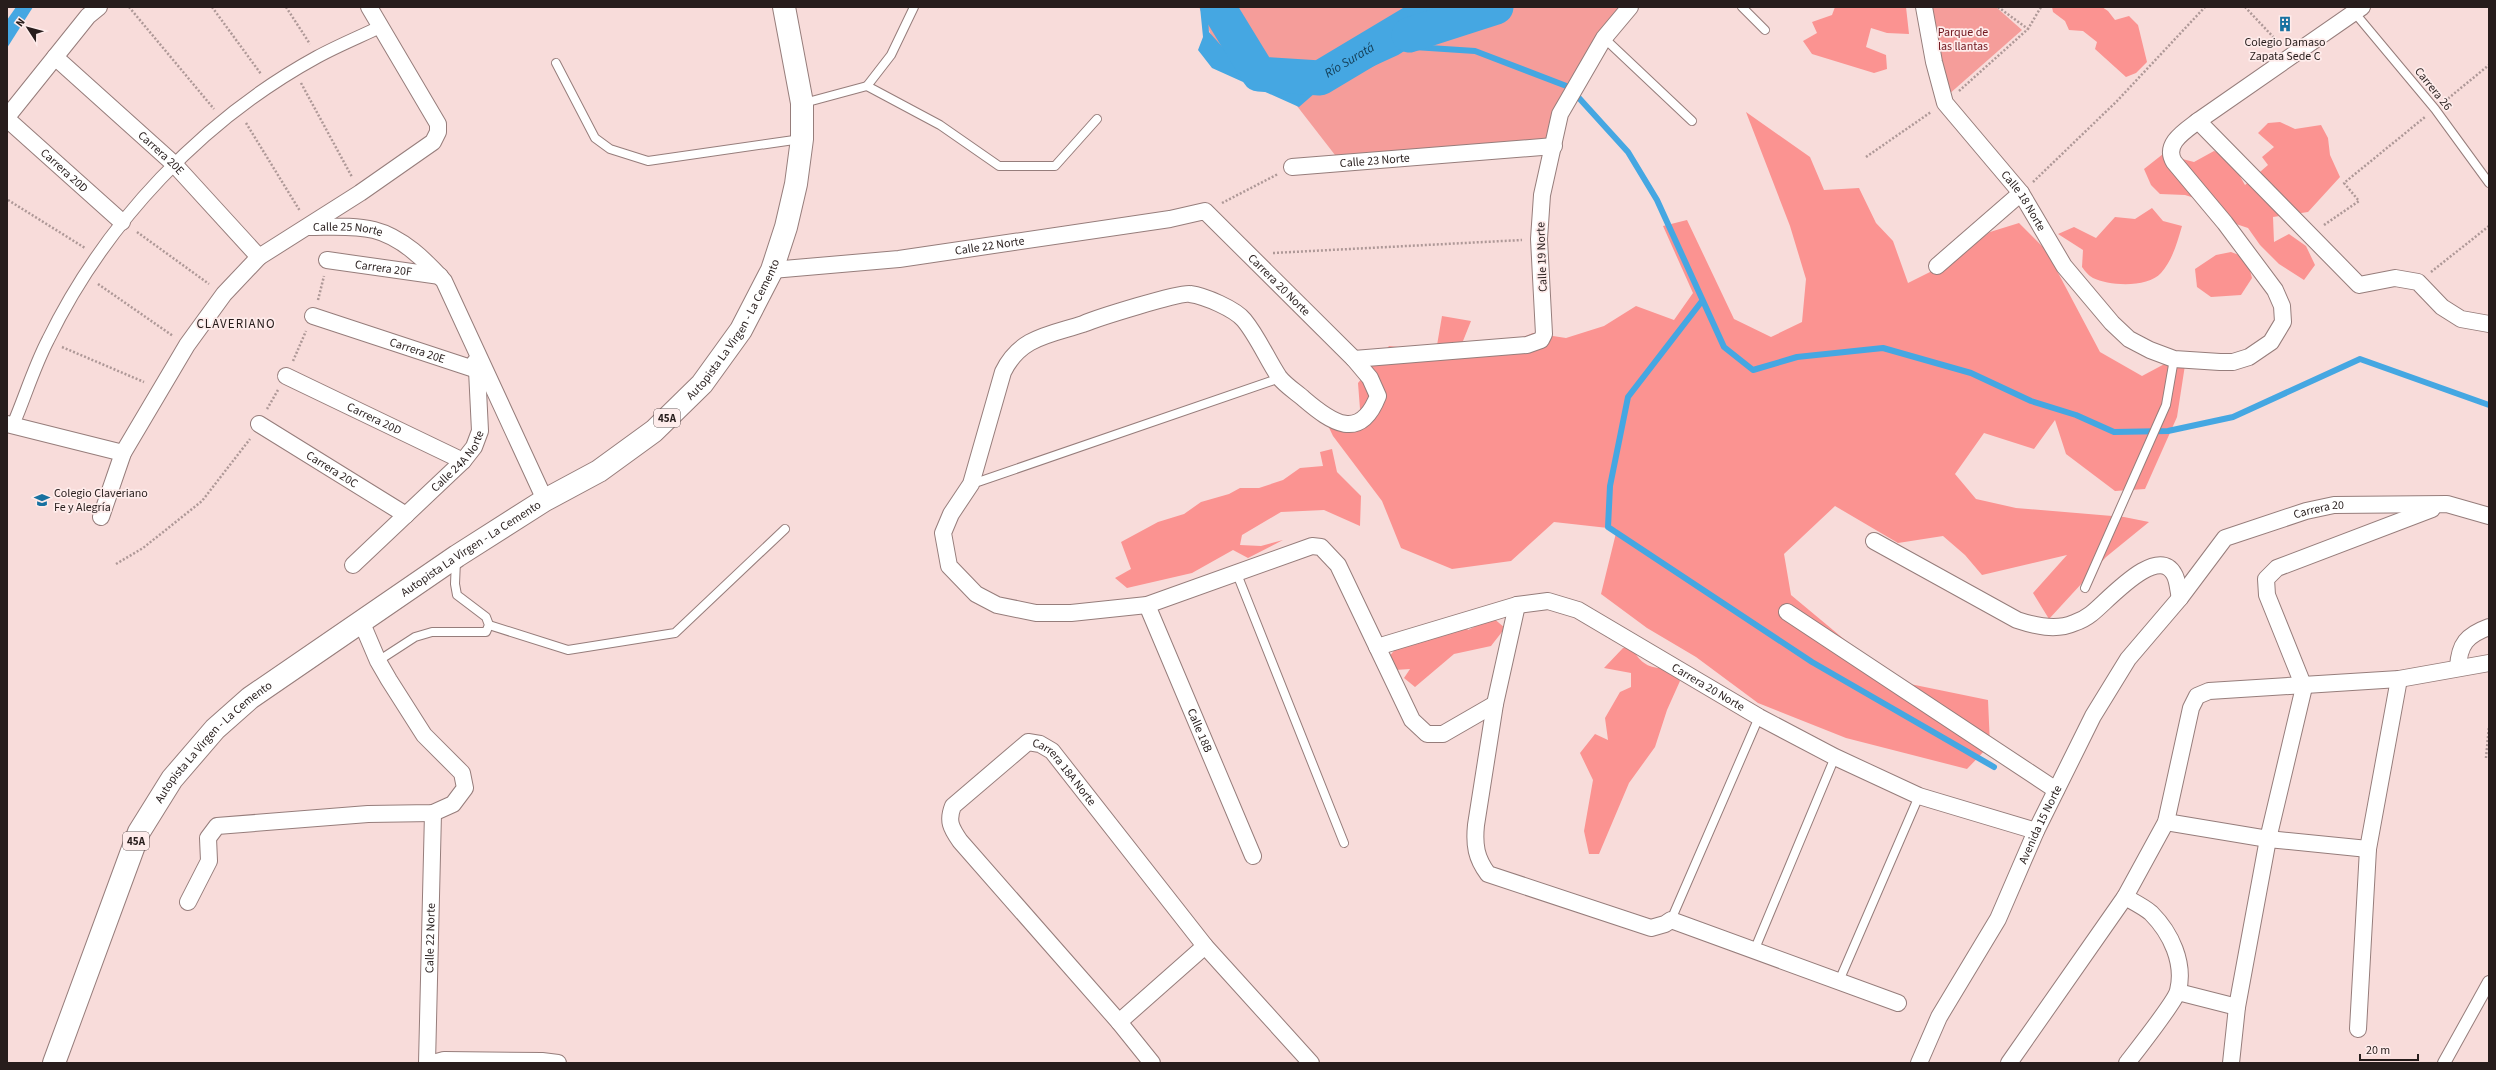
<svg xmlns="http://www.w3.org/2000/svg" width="2496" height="1070" viewBox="0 0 2496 1070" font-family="'Source Sans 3',sans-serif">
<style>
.green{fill:#f59d9a}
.forest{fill:#fb9391}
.water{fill:#45a7e2}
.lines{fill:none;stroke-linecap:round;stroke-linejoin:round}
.stream{stroke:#45a7e2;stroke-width:6}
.river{stroke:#45a7e2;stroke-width:35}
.service-casing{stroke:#967d7b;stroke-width:10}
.pedestrian-casing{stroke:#967d7b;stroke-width:14}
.minor-casing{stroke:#967d7b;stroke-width:18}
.primary-casing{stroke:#967d7b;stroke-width:24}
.path{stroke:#ae9897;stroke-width:2.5;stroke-dasharray:2 2;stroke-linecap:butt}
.service{stroke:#fff;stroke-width:8}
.pedestrian{stroke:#fff;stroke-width:12}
.minor{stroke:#fff;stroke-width:16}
.primary{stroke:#fff;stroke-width:22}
.labels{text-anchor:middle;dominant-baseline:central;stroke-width:3.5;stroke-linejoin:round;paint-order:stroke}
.shield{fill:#feeceb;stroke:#685b5a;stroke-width:1}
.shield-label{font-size:11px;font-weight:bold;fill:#271d1c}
.park-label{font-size:12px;fill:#71161e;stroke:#feeceb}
.poi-label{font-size:12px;fill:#271d1c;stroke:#feeceb}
.street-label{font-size:12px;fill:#271d1c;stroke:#feeceb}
.water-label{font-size:13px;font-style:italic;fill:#143d55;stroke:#feeceb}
.neighbourhood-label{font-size:13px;letter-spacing:1px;fill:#271d1c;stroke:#feeceb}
</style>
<rect width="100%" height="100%" fill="#f8dcda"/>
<g class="green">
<path d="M1199,7H1630L1549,141L1469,156L1335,155L1297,106L1214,42Z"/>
<path d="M1927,7H1996L2022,30L1948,95Z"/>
</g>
<g class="forest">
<path d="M1835,7H1906L1909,34L1887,33L1871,28L1866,47L1886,55L1887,69L1874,73L1812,54L1803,41L1817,33L1812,22L1832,15Z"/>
<path d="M2052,7H2102L2108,11L2115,20L2129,16L2138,25L2147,62L2136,73L2126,77L2095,49L2097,42L2083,31L2069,30L2065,21L2053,12Z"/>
<path d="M1746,112L1810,157L1824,190L1859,188L1876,223L1893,241L1908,283L1950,262L1990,232L2019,223L2046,250L2100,352L2142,376L2187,352L2177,417L2145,489L2115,491L2066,454L2055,420L2034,449L1984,433L1955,474L1976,499L2016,508L2124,517L2149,522L2106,557L2049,619L2033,593L2067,555L1982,575L1965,555L1943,536L1898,543L1835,506L1784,554L1791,595L1851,645L1910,684L1988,700L1990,745L1967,769L1846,738L1758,703L1696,657L1647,628L1601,594L1617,529L1554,522L1511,561L1452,569L1401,548L1382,501L1333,436L1321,411L1361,422L1358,383L1389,346L1436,351L1442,316L1471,321L1461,346L1496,348L1533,333L1566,338L1604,326L1636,306L1674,320L1693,293L1663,226L1687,220L1734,319L1771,337L1802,322L1806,279L1790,226Z"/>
<path d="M2280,122L2295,129L2321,125L2328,138L2330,155L2340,177L2308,212L2273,217L2274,242L2289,234L2306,246L2315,265L2304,280L2279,264L2260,245L2248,228L2218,218L2204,201L2185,195L2160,194L2151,185L2144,169L2163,154L2194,162L2214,151L2229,157L2245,185L2268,165L2262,157L2274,147L2258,133L2268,123Z"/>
<path d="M2152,208L2163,221L2182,226C2177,243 2173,259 2161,273C2148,288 2109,286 2093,278C2089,276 2085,271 2082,267L2083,250L2058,234L2074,227L2096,238L2115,217L2135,219Z"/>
<path d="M2231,252L2247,258L2252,278L2241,295L2211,297L2197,287L2195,269L2216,255Z"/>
<path d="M1332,449L1337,472L1361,496L1360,526L1324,510L1281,512L1242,535L1240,545L1261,546L1283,540L1248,558L1233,550L1192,573L1127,588L1115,578L1131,569L1121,542L1158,522L1184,514L1201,502L1229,494L1240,488H1259L1283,480L1300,468L1323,466L1320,452Z"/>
<path d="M1492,617L1505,628L1491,646L1454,654L1415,687L1404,678L1410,669L1395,670L1388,658L1402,641L1464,622L1468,630L1476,626L1475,619Z"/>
<path d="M1623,648H1632C1642,666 1651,669 1671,668L1680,681L1667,710L1655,747L1629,783L1599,854H1589L1584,831L1593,780L1580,753L1595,734L1608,740L1605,718L1620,692L1631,687V673L1604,668Z"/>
</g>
<g class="water">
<path d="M16,7H33L7,48V20Z"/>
<path d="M1200,7H1207L1209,32L1227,52L1275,85H1299L1325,77L1353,64L1385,55L1406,40L1405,25L1422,8L1455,7L1438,19L1430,35L1398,55L1363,71L1323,86L1299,107L1212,68L1198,50L1203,37Z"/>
</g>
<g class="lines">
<g class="stream">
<path d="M1370,48L1414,47L1475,51L1569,87L1628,152L1657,200L1724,347L1753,370L1797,357L1883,348L1971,373L2031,401L2076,415L2114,432L2168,431L2233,417L2360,359L2489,405"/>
<path d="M1702,301L1628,397L1610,486L1608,527L1812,662L1994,767"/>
</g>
<g class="river">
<path id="s1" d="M1218,7L1259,74L1320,78L1417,20L1435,7"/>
<path d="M1409,35L1496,7"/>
</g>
<defs>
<g id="service">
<path d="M1742,7L1765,30"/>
<path d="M2354,12L2435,109L2489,183"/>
<path d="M1604,38L1692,121"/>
<path d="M556,63L595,138L610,149L648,161L801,139"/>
<path d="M867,86L891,55L914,7"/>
<path d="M804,103L867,86L940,125L999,166H1055L1097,119"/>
<path d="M972,484L1280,378"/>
<path d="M1237,574L1344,843"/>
<path d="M2085,588L2166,405L2174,359"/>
<path d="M489,625L568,650L675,633L785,529"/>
<path d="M378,661L415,637L432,632H486L489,625L486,617L457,595L455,584L456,560"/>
<path d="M1671,920L1759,717"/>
<path d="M1754,951L1835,757"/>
<path d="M1839,981L1919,796"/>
</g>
<g id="pedestrian">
<path d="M13,425C25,397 34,367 48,340C105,223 202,120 317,57C337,46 359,37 380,27"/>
<path d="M2444,1063L2489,982"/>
</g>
<g id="minor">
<path id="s2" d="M1924,7L1934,62L1945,103L2021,193L2064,266L2112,323L2129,339L2150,350L2174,359L2220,362H2233L2249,357L2271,342L2283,322L2282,306L2275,290L2225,223L2174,162C2163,144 2185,131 2198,121L2362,7"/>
<path id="s3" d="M55,57L174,164L259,257"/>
<path d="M7,117L88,16L99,7"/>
<path id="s4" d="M7,119L122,222"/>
<path d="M2198,121L2359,285L2395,278L2418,282L2442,307L2461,319L2489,324"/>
<path id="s5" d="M1292,167L1554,146"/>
<path id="s6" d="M309,227C331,227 353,225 374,230C402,237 426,261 444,281L545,500"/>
<path id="s7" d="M327,260L440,276"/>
<path d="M1937,266L2021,193"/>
<path id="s8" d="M772,270L899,259L1170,219L1205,211L1354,359L1370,378L1378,396C1360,442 1332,423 1304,399C1296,392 1285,385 1279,377C1267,359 1258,337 1244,320C1235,309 1205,296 1190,294C1180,292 1097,318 1083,324C1049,335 1020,337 1003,372L971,484L951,514L943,533L949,566L976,594L997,605L1036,613H1071L1147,605L1312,546L1321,547L1338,565L1412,720L1427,734H1443L1495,704"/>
<path id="s9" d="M313,316L477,370"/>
<path d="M1354,359L1527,345L1541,340L1544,334L1539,239L1542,195L1560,114L1604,38L1630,7"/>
<path id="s10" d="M286,376L463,461"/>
<path d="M7,424L123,453"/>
<path id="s11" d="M259,424L406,515"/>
<path d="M101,517L123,453L187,345L224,294L259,257L360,193L433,142L438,132V124L369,7"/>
<path d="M1874,541L2017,620C2035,626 2056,631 2074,623C2080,621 2086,618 2091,614C2106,603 2157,543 2174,574C2178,580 2178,591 2180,598"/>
<path id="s12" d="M353,565L463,461L474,447L480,431L477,370L475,362"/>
<path id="s13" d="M1147,605L1253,856"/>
<path d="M1517,605L1495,704L1476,825C1474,845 1476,858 1488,874L1651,928L1665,924L1671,920L1898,1003"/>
<path d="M1787,612L2056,790"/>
<path id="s14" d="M1377,647L1517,605L1548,601L1578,610L1759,717L1835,757L1919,796L2036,831"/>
<path d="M2458,668C2459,644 2467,635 2489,627"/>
<path d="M2166,822L2268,839L2368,849"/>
<path d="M2125,897C2134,902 2144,907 2151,913C2171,933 2185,963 2178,991C2175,1002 2137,1050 2127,1063"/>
<path d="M188,902L209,861L208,838L217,826L368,814L433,813L453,804L465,788L462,773L424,735L389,680L378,661L361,621"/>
<path d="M2178,992L2237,1007"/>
<path d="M1119,1022L1205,946"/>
<path d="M2358,1029L2368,849L2399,679"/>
<path id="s15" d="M427,1063L433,813"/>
<path d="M433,1063L444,1060L542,1061L558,1063"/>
<path id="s16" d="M1152,1063L1119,1022L960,841C951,828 947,821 953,806L1028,742L1040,744L1052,751L1205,946L1311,1063"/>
<path id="s17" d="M1919,1063L1939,1017L1998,919L2036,831L2093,716L2128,659L2180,598L2225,538L2306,511L2334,505L2447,504L2489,516"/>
<path d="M2009,1063L2125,897L2166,822L2191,708L2197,696L2209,691L2399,679L2489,663"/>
<path d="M2231,1063L2237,1007L2268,839L2304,687L2267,595L2266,579L2277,568L2432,509"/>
</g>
<g id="primary">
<path id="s18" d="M54,1063L139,832L172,779L215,729L250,698L457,556L545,500L599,471L654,431L702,384L741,330L772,270L786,227L796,184L802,139V103L784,7"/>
</g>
</defs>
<use href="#service" class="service-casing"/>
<use href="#pedestrian" class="pedestrian-casing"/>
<use href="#minor" class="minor-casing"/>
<use href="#primary" class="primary-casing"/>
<g class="path">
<path d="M129,7L214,109"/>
<path d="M212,7L261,74"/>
<path d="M286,7L310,44"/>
<path d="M1998,7L2028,29"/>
<path d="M2245,7L2277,41"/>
<path d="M301,83L352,177"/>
<path d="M1959,91L2028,29L2041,7"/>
<path d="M2445,101L2489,65"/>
<path d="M246,123L300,211"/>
<path d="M1866,157L1931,112"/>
<path d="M2033,182L2117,101L2205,7"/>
<path d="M8,200L85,248"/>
<path d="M1222,203L1278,174"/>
<path d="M2324,225L2359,201L2344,183L2425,117"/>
<path d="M137,232L209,284"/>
<path d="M1273,253L1522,240"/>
<path d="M2431,272L2489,226"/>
<path d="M98,284L173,336"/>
<path d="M318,300L324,276"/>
<path d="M62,347L144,382"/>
<path d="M293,361L306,331"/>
<path d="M267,409L278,390"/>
<path d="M116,564L143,548L202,501L250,439"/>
<path d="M2486,758L2489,726"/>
</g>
<use href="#service" class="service"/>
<use href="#pedestrian" class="pedestrian"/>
<use href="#minor" class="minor"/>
<use href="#primary" class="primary"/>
</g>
<defs>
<symbol id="building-bare" viewBox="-9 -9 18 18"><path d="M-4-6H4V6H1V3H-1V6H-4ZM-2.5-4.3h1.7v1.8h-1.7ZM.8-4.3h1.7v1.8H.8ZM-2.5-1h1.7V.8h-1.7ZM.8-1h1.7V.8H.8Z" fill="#1871a0" stroke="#feeceb" stroke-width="2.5" paint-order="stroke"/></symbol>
<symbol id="school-bare" viewBox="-9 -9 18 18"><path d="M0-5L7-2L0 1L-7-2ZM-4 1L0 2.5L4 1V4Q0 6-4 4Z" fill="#1871a0" stroke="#feeceb" stroke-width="2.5" paint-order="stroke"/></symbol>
</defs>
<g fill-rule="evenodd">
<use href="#building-bare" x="2274" y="13" width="22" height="22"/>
<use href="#school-bare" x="31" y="489" width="22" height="22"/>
</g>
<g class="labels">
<g class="shield">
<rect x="654" y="409" width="26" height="18" rx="3"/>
<rect x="123" y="832" width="26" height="18" rx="3"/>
</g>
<g class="shield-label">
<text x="667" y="418">45A</text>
<text x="136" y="841">45A</text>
</g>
<g class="park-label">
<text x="1963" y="32">Parque de<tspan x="1963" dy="14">las llantas</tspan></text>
</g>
<g class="poi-label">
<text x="2285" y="42">Colegio Damaso<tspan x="2285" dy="14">Zapata Sede C</tspan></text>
<text x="54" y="493" text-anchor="start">Colegio Claveriano<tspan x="54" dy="14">Fe y Alegría</tspan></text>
</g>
<g class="street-label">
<text transform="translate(2433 89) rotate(51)">Carrera 26</text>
<text stroke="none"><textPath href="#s3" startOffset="143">Carrera 20E</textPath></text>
<text stroke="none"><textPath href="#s5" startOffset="83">Calle 23 Norte</textPath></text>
<text stroke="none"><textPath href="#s4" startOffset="77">Carrera 20D</textPath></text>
<text stroke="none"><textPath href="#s2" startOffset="224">Calle 18 Norte</textPath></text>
<text stroke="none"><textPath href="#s6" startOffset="39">Calle 25 Norte</textPath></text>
<text stroke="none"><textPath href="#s8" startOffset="219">Calle 22 Norte</textPath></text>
<text transform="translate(1542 257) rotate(-92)">Calle 19 Norte</text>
<text stroke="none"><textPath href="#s7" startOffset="57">Carrera 20F</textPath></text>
<text stroke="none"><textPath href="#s8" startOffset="542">Carrera 20 Norte</textPath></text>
<text stroke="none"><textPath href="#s18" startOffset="1036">Autopista La Virgen - La Cemento</textPath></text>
<text stroke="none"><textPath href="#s9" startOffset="110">Carrera 20E</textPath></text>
<text stroke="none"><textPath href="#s10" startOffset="98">Carrera 20D</textPath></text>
<text stroke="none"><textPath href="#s12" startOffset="148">Calle 24A Norte</textPath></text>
<text stroke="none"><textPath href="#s11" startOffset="86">Carrera 20C</textPath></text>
<text stroke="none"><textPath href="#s17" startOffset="709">Carrera 20</textPath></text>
<text stroke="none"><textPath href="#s18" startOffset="688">Autopista La Virgen - La Cemento</textPath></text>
<text stroke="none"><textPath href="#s14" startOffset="360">Carrera 20 Norte</textPath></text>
<text stroke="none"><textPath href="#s13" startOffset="136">Calle 18B</textPath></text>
<text stroke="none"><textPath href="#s18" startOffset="364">Autopista La Virgen - La Cemento</textPath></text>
<text stroke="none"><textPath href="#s16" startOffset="479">Carrera 18A Norte</textPath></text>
<text stroke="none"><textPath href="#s17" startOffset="268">Avenida 15 Norte</textPath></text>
<text stroke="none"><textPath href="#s15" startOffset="125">Calle 22 Norte</textPath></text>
</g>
<g class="water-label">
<text stroke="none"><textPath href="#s1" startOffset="174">Río Suratá</textPath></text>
</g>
<g class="neighbourhood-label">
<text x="236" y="324">CLAVERIANO</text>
</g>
</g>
<rect width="2496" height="1070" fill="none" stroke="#271d1c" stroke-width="16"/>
<g transform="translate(28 28) rotate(306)" stroke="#feeceb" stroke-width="3" paint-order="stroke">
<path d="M0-3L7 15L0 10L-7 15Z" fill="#271d1c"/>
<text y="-6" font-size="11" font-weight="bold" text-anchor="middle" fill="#271d1c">N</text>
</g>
<path d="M2360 1054v6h58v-6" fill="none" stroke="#271d1c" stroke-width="2"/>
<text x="2366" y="1054" font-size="12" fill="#271d1c" stroke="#feeceb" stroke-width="3" paint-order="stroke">20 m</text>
</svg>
